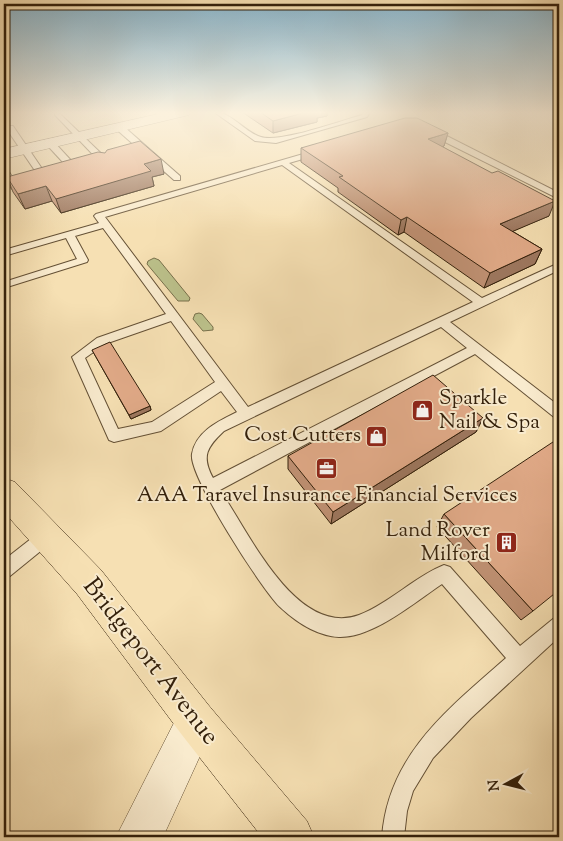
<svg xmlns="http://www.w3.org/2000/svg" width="563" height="841" viewBox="0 0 563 841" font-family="'Sorts Mill Goudy',serif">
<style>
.green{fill:#bcc28c;stroke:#78714c}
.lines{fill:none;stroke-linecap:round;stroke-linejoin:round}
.service-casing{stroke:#645035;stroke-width:2}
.minor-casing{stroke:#645035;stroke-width:1}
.primary-casing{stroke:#33200b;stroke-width:1}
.service{fill:#f9ebce;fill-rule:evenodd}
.minor{fill:#f9ebce;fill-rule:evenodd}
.primary{fill:#f6e0b3;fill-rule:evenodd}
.wall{fill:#c29376;stroke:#33200b}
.shaded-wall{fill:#9e7860;stroke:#33200b}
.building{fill:#e2ab89;stroke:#33200b}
.labels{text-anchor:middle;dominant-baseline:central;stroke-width:4;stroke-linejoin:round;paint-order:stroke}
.poi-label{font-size:21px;fill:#33200b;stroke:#f9ebce;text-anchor:end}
.near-street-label{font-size:25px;fill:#33200b;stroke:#f9ebce}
</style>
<rect width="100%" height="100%" fill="#f6e0b3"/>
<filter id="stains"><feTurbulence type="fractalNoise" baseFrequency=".004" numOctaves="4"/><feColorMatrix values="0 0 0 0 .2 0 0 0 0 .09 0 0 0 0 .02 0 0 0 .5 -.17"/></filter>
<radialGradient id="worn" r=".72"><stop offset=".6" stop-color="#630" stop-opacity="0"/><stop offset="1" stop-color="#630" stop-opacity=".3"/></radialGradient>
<g class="green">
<path d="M154,258L159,260L190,298L189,301H178L147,264L148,261Z"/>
<path d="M199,313L202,314L213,327V330L203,331L193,319L195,314Z"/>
</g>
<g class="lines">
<defs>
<g id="service">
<path d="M154,112H162L168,116L162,117Z"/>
<path d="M214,112C232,112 244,132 261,137C280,143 340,121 362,115L364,112H370L367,117L276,143L255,141Z"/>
<path d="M55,113H59L109,161V165H103L55,115Z"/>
<path d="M116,125H122L180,176V180H174L116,129Z"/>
<path d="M7,126H13L49,179L48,181H42L6,128Z"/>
<path d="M427,129H433L559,193V199L427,133Z"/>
<path d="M47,141H53L78,168V172H72L47,145Z"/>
<path d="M317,150L321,152L320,154L289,163L482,298L559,263V270L450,322L559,406V418L554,417L475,354L220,490C248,531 296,638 359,615C390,603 414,577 444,565L450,567L520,646L553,619L559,616V637L471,718L433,758L413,791L407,811L404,837H382C388,755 448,709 506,658L442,584C415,602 373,638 339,637C317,636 295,621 280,607C262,590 188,475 192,454C196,431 219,421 237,412L221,391L161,431L114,442L109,440L72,357L97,338L166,314L103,228L75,236L88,260L87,262L4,288V282L77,259L66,238L4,256V250L99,223L94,216L96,214ZM282,165L473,302L248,407L105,217ZM171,321L215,382L152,422L118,429L85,358L105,344ZM441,327L467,348L213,478C201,456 207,447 224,431Z"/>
<path d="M4,169H7L19,187L18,189H12L4,177Z"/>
<path d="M47,528L53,531L55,536L53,541L10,576L4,578V560L41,531Z"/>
</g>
<g id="minor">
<path d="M167,112H191L189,115L4,159V149Z"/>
<path d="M196,701L210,707L216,721L163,837H116L182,707Z"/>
</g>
<path id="primary" d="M4,478L15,482L101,570L210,707L307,821L314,837H262L182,735L77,594L4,512Z"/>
</defs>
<use href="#service" class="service-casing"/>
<use href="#minor" class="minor-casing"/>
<use href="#primary" class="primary-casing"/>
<use href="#service" class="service"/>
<use href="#minor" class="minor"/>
<use href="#primary" class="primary"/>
</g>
<g class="wall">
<path d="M242,112H327V116L317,118V122L273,133Z"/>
<path d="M448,133L444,146L443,147L549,216L512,231L542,249L535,264L484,288L404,232L398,235L338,192V188L301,162V148Z"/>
<path d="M164,174L152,177L154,186L61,213L52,201L25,209L13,192L7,177Z"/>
<path d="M92,350L150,406L151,410L131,419Z"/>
<path d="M483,418L476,432L331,524L288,469V456Z"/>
<path d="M444,514L533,611L521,620L437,527Z"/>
</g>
<g class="shaded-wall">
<path d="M307,112H327V116L317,118V122L273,133V121Z"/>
<path d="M448,133L444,146L424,153L428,139Z"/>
<path d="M161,159L164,174L152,177L154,186L61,213L56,199L144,164Z"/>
<path d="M46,186L52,201L25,209L18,194Z"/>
<path d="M555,201L549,216L495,239L500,224Z"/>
<path d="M407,217L404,232L398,235L401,220Z"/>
<path d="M542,249L535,264L484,288L490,273Z"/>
<path d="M150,406L151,410L131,419L129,415Z"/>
<path d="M483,418L476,432L331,524L333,512Z"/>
</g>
<g class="building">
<path d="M260,112H307L273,121Z"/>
<path d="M405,118H417L448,133L428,139L492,173L498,171L555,201L500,224L542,249L490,273L407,217L401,220L339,177L343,176L301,148Z"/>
<path d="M140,141L161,159L144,164L151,171L56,199L46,186L18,194L7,177L98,152L105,153L107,150Z"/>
<path d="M110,342L150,406L129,415L92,350Z"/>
<path d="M433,375L483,418L333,512L288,456Z"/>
<path d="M559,438V590L533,611L444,514Z"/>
</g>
<linearGradient id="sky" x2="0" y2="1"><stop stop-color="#8ab8d1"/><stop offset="0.49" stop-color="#fbf1dd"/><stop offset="1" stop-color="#fbf1dd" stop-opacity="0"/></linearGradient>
<rect width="563" height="230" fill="url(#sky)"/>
<defs>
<symbol id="shop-square" viewBox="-11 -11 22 22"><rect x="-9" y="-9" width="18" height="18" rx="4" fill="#8f2418" stroke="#f9ebce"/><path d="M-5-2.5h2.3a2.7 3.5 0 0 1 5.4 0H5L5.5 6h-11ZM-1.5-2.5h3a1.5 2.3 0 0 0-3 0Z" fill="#fff"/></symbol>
<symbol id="office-square" viewBox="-11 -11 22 22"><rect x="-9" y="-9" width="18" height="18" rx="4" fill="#8f2418" stroke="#f9ebce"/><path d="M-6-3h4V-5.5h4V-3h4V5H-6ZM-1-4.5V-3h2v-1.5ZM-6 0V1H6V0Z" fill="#fff"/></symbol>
<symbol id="building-square" viewBox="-11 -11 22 22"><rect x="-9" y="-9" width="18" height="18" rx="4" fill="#8f2418" stroke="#f9ebce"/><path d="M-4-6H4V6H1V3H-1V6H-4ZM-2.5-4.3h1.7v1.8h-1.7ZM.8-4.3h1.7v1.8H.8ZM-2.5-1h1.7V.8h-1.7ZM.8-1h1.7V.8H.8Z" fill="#fff"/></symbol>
</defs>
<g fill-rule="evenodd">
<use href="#shop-square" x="410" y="398" width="25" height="25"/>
<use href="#shop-square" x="364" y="424" width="25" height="25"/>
<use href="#office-square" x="314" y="456" width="25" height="25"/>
<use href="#building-square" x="494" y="530" width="25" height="25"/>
</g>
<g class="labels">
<g class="poi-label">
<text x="439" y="399" text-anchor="start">Sparkle<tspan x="439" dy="24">Nail &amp; Spa</tspan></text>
<text x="361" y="436">Cost Cutters</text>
<text x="327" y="496" text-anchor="middle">AAA Taravel Insurance Financial Services</text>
<text x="490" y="531">Land Rover<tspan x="490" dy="24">Milford</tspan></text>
</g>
<g class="near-street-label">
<text transform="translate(150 662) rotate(52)">Bridgeport Avenue</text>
</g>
</g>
<rect width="563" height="841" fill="none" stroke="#f6e0b3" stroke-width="20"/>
<rect x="5" y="5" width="553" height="831" fill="none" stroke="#33200b" stroke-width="2.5"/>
<rect x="10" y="10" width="543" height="821" fill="none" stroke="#33200b"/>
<g transform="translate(506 784) rotate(263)" stroke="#f9ebce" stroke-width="4" paint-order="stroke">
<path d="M0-4L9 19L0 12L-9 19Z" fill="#33200b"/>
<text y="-8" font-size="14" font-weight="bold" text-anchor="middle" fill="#33200b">N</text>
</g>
<rect width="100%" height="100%" filter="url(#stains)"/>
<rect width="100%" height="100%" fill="url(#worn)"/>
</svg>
